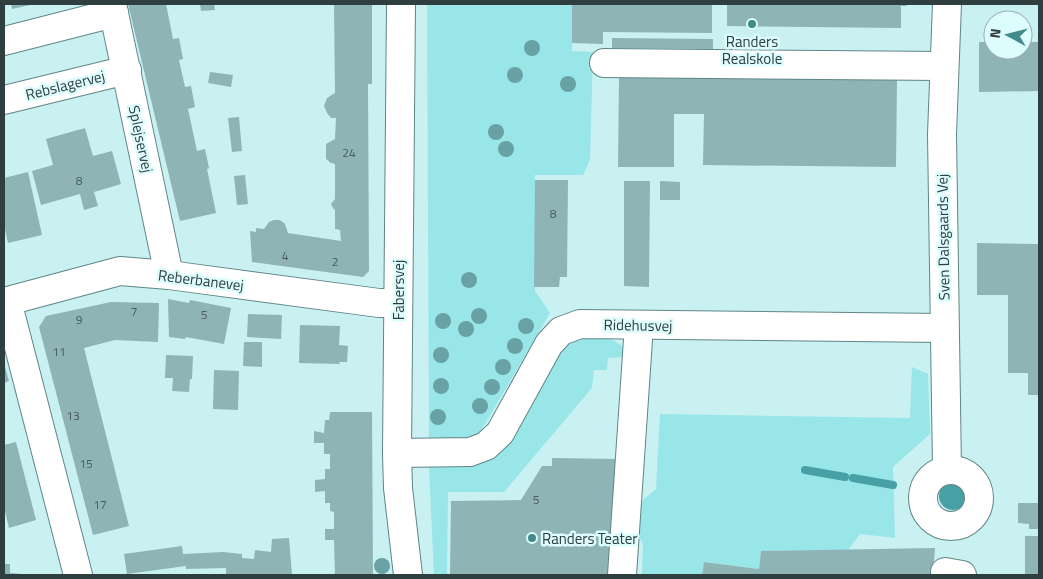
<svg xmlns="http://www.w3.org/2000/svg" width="1043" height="579" viewBox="0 0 1043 579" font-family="'Titillium Web',sans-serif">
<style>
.green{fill:#99e6e9}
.water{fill:#47a0a4}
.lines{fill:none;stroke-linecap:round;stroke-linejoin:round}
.stream{stroke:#47a0a4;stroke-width:8}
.building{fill:#8eb4b5}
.minor-casing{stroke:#608586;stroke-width:30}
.minor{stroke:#fff;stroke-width:28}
.tree{fill:#68a2a4}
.poi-dot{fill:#428a8c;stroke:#ddfcfd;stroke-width:2}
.labels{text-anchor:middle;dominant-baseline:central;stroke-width:5;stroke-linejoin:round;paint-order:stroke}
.number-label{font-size:12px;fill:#475c5c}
.poi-label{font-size:15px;fill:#2f3e3f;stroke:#ddfcfd}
.street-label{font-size:15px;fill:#2f3e3f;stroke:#ddfcfd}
</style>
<rect width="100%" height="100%" fill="#c9f1f2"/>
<g class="green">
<path d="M427,4H572V51L593,52L590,160L583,175H535V291L550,313L488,419L480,432L470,440H429Z"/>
<path d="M601,336C612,339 618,342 626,350L625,357L608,358L607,370H594L592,388L504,492H448L447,575H434L429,467L469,466L480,463L494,454L563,345L574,338Z"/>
<path d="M912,367L928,374L930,434L893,467L895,538L860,534L848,550L761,551L759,569L704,562L702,575H642L643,544L634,528L637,505L656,489L660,414L910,418Z"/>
</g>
<circle class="water" cx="953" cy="496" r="14"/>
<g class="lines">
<g class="stream">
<path d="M805,470L845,477"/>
<path d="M853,478L893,485"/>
</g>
</g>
<g class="building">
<path d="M11,4H30V5L12,9Z"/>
<path d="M128,4H166L173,39L179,38L183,59L179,60L185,87L191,86L195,107L188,109L197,151L205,149L209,168L207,169L216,213L180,221Z"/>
<path d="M200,4H214L215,10L201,11Z"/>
<path d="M334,4H372V84H368L369,271L363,277L252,262L250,231L256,232V228L264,229L269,222L274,220H280L285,224L288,233L341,241L340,230L335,229V210L333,208L331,204L335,199V164L331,163L326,159V144L335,139L336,118H331L327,113L324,106L327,98L335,93Z"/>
<path d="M572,4H712V33L603,32V44L572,43Z"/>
<path d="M727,4H907V6H901V28L727,26Z"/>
<path d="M612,38L713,39V49L612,48Z"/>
<path d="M979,42H993V50H1023V42H1039V91L979,92Z"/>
<path d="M210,72L233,75L231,87L208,83Z"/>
<path d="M619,76L897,79L896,167L703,165L704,114H674V167H618Z"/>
<path d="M239,117L242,151L232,152L228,118Z"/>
<path d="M85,128L93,156L112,151L121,184L94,192L98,206L84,210L80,194L41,205L32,171L53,165L46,139Z"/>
<path d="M28,172L42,235L8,243L4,225V178Z"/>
<path d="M245,175L248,204L237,205L234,176Z"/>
<path d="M535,180H568L567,277H560L559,287H534Z"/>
<path d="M624,181H650L649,287L624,286Z"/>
<path d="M660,181L680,182V200H660Z"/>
<path d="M977,243L1039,244V395H1028V373H1008V295H977Z"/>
<path d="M168,299L189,303L190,300L231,308L224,344L186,337L185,339L169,337Z"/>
<path d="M111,302L159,303L158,342L115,340L84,348L129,526L93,535L39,327L46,316Z"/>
<path d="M248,314L282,315L281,339L247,337Z"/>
<path d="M300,325L340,326L339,345L348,346L347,362H339L340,364L299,363Z"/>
<path d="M244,342H262V367L243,366Z"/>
<path d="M166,355L193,356L192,379H190L189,392L172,391L173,378H165Z"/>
<path d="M4,363L9,381L4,383Z"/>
<path d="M214,370L239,371L238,410L213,409Z"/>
<path d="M330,412H372L373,575H335L334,540H325V529H334V512L330,511V503H325V491L315,492V480L325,479V469H330V454H324V443H314V431L324,433L325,420H329Z"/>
<path d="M16,442L36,520L9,528L4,507V445Z"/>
<path d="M552,458L617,459L612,575H450L451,501L521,500L542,466H552Z"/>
<path d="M1018,503H1039V529H1029V524L1018,523Z"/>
<rect x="1025" y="536" width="14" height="39"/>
<path d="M289,538L292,575H226V568L186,569V566L127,574L124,554L182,546L183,554L223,552L242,554V558L254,559L255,550L271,552L272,539Z"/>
<path d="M935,548L933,575H702L704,562L759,569L761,551Z"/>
<path d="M4,564H10V573L22,574V575H4Z"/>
</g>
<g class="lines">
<defs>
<g id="minor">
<path d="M112,4L169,275"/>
<path d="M401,4L397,453L398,488L408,575"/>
<path d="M947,4L942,134L947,470"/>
<path d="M4,41L114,13"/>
<path d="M604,63L944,66"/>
<path d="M4,100L127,70"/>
<path d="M7,301L78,575"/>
<path d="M4,302L120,271L169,275L379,303H398"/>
<path d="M397,453L470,452L486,446L500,433L549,344L561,331L580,324L944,328"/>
<circle cx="951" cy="498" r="28"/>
<path d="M945,572L962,575"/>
<path d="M622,575L639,325"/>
</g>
</defs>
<use href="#minor" class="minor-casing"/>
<use href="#minor" class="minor"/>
</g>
<g class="tree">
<circle cx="532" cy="48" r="8"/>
<circle cx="515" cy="75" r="8"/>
<circle cx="568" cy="84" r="8"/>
<circle cx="496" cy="132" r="8"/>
<circle cx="506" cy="149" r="8"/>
<circle cx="469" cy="280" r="8"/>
<circle cx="479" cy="316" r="8"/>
<circle cx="443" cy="321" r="8"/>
<circle cx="526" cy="326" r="8"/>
<circle cx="466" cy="329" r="8"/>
<circle cx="515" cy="346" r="8"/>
<circle cx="441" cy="355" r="8"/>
<circle cx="503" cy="367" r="8"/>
<circle cx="441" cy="386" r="8"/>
<circle cx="492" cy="387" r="8"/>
<circle cx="480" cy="406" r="8"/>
<circle cx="438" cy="417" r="8"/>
<circle cx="382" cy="566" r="8"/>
</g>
<g class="poi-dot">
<circle cx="752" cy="24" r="5"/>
<circle cx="532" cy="538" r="5"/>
</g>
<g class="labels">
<g class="number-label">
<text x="349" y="152">24</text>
<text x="79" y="180">8</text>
<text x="553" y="213">8</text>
<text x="285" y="255">4</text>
<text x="335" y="261">2</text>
<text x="134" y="311">7</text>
<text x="204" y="314">5</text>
<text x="79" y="319">9</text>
<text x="59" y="351">11</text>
<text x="73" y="415">13</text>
<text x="86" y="463">15</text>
<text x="536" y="499">5</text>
<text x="100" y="504">17</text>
</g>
<g class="poi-label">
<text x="752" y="41">Randers<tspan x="752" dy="17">Realskole</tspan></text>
<text x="542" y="538" text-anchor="start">Randers Teater</text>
</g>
<g class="street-label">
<text transform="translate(65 85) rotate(-14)">Rebslagervej</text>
<text transform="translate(141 139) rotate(78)">Splejservej</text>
<text transform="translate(943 237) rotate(-91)">Sven Dalsgaards Vej</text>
<text transform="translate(201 280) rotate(7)">Reberbanevej</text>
<text transform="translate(398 290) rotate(-90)">Fabersvej</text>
<text transform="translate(638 325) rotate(1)">Ridehusvej</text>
</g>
</g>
<rect width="1043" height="579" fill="none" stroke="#2f3e3f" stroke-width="10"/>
<g transform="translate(1008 35) rotate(277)"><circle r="24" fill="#ddfcfd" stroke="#97b0b1"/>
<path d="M0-4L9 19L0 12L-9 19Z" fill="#428a8c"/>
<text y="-8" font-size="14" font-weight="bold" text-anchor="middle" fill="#2f3e3f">N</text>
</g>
</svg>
